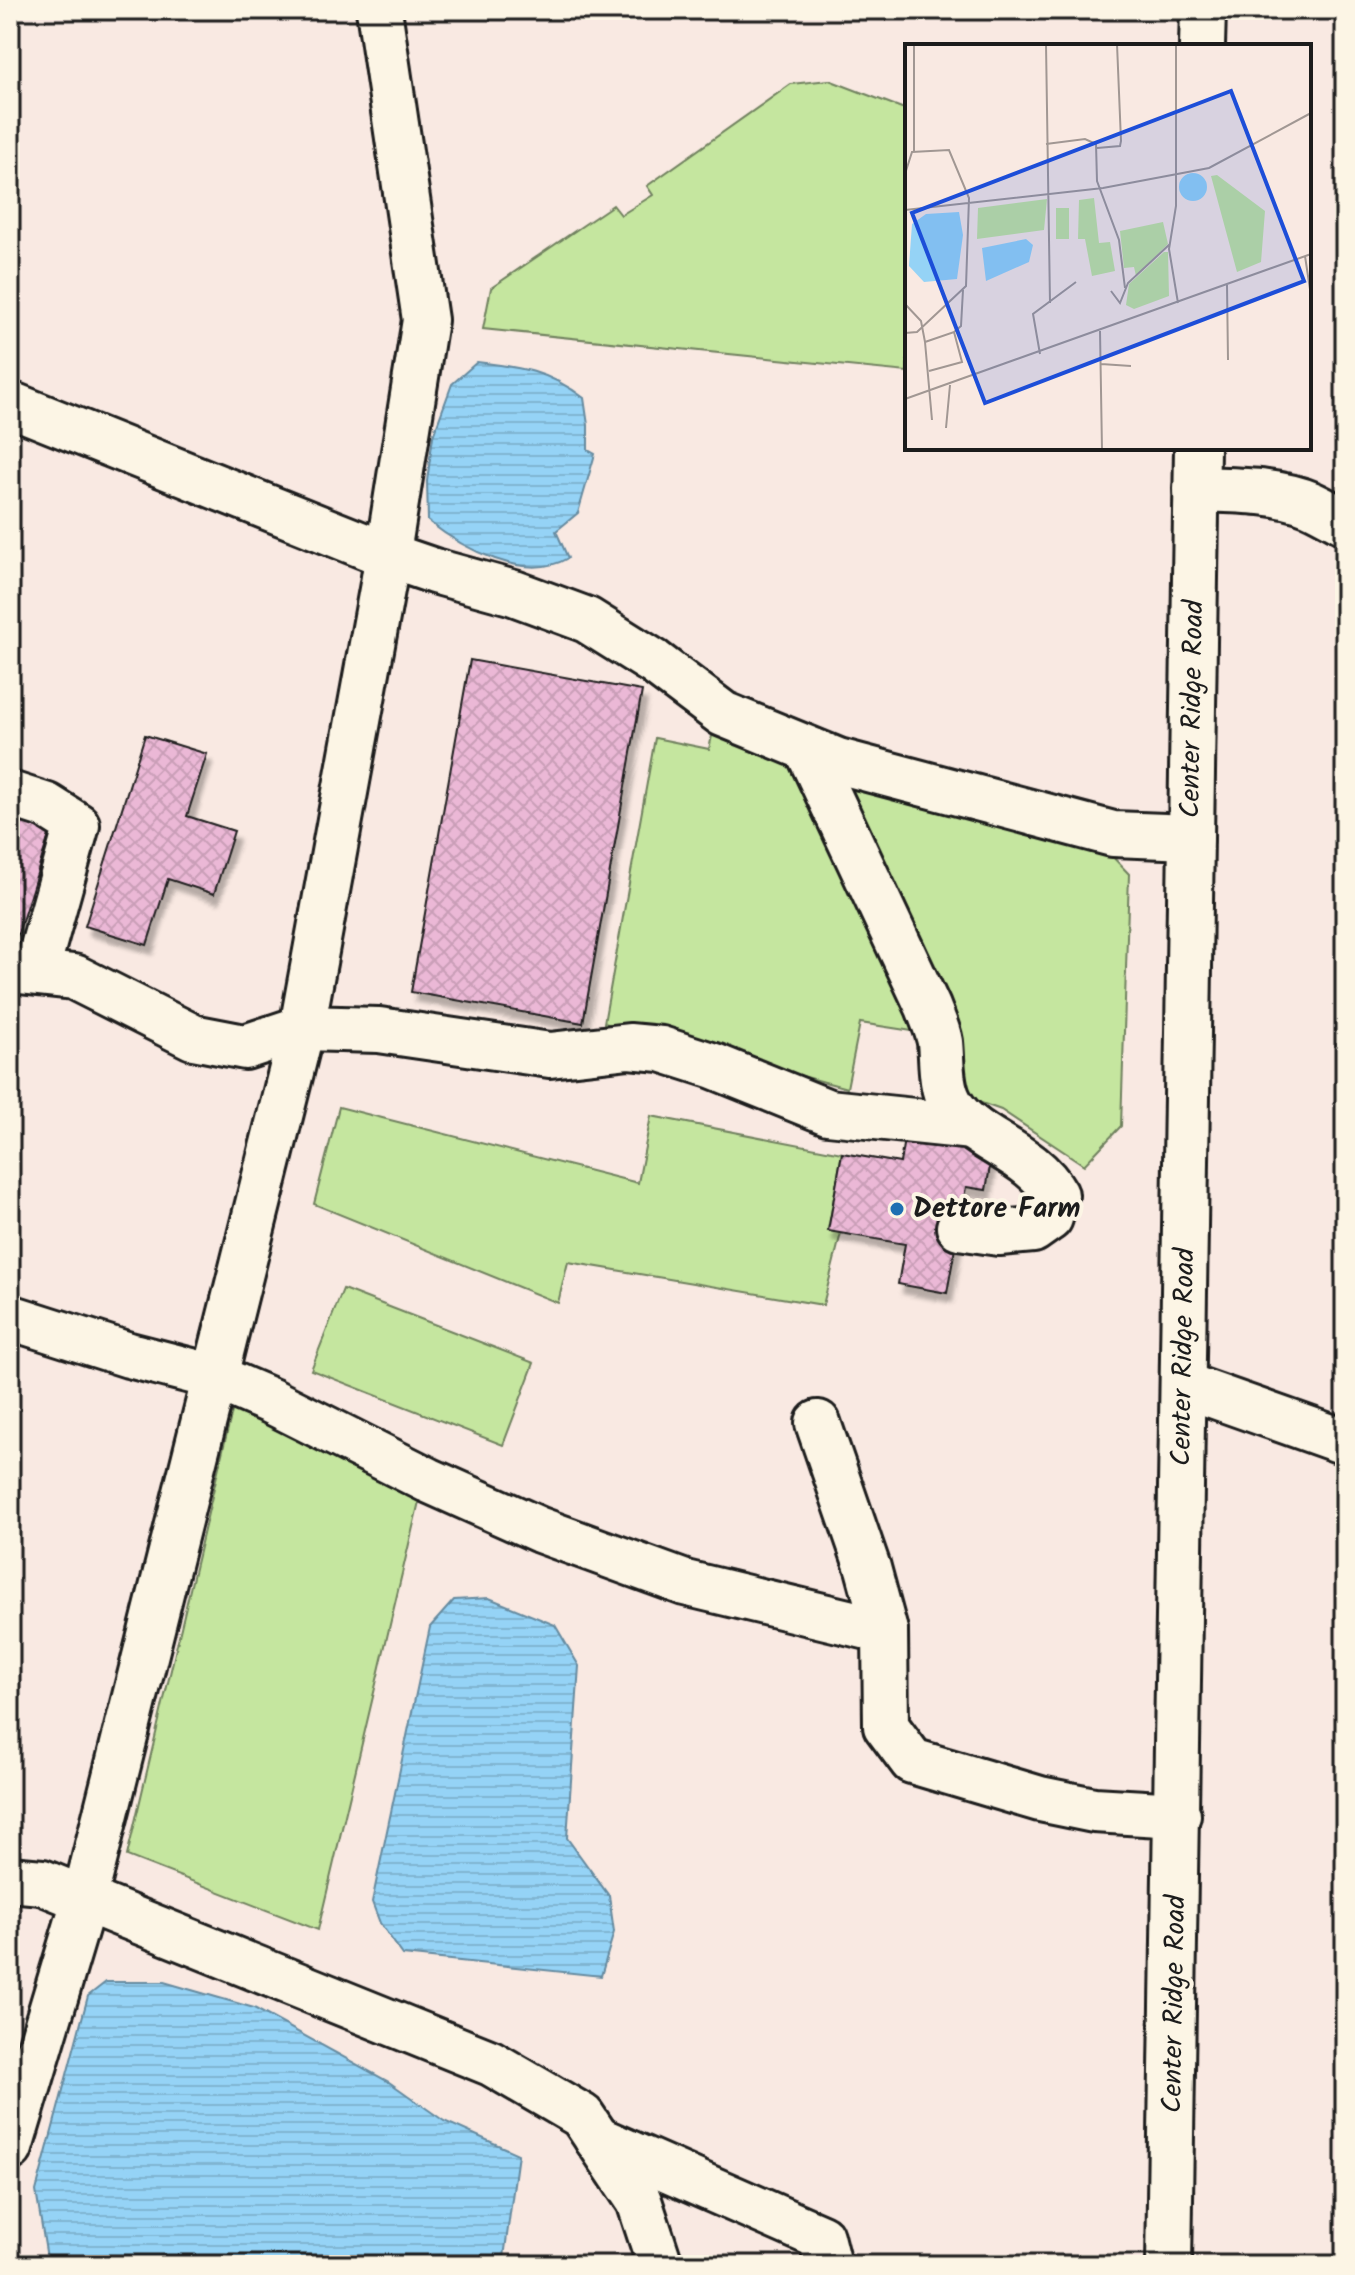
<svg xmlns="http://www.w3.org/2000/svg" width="1355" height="2275" viewBox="0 0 1355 2275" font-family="Kalam,sans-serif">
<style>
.garden{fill:#c5e69f;stroke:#70815e;stroke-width:2}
.water{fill:url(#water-rules);stroke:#658a9f;stroke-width:2}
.building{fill:url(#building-cross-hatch);stroke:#1c1c1c;stroke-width:2;filter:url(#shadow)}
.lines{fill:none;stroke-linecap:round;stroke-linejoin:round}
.minor-casing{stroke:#1c1c1c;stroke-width:50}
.major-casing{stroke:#1c1c1c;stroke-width:50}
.minor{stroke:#fcf5e5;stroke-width:44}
.major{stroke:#fcf5e5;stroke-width:44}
.poi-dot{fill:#1f6fb2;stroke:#fcf5e5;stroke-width:3}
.labels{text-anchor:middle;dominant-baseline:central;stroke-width:8;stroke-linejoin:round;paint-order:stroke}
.street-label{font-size:28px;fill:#1c1c1c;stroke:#fcf5e5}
.poi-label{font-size:28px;font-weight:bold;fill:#1c1c1c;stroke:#fcf5e5;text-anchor:start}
.inset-road{fill:none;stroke:#a19793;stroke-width:2}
.view{fill:#1d4ed8;fill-opacity:0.15;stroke:#1d4ed8;stroke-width:4}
.inset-edge{fill:none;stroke:#1c1c1c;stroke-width:4}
</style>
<defs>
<pattern id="water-rules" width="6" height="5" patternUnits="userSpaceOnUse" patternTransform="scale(2)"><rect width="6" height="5" fill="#95d3f6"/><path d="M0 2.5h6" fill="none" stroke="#80b5d2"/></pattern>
<pattern id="building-cross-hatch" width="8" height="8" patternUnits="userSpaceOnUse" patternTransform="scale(2)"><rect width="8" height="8" fill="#ebb8d6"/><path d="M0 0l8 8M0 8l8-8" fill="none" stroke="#c99eb7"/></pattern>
<filter id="shadow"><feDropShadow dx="5" dy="9" stdDeviation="2" flood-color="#0004"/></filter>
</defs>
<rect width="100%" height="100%" fill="#f9e9e2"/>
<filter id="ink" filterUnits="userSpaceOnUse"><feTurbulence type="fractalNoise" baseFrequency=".0125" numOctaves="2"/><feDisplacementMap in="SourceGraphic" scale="16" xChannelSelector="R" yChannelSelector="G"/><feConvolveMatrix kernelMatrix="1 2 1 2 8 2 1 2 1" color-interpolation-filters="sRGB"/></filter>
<g filter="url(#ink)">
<g class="garden">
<path d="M829,80L907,110V372L483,329L491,288L613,205L621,215L653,195L647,186L791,84Z"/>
<path d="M714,727L798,760L925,1033L860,1023L847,1088L604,1023L655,738L709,749Z"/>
<path d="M851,776L1108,852L1129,874L1121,1126L1084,1165L1001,1110L959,1095L841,803Z"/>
<path d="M339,1107L638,1183L651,1116L842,1153L828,1230L841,1233L823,1305L568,1262L558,1303L314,1204Z"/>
<path d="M343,1289L534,1363L503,1445L311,1370Z"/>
<path d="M234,1403L421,1493L318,1930L127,1856Z"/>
</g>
<g class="water">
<path d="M477,362C520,367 549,371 584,398L588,425V450L595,454L578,513L556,531L568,558C526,583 462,548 428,521L427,481L433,436L452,384Z"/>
<path d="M489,1598L555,1625L579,1666L567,1838L609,1896L614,1932L601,1976L403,1955L380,1923L372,1902L430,1627L454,1600Z"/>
<path d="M106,1982H164L254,2008L389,2082L444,2121L518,2154L503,2265H50L47,2258L36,2191L88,1996Z"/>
</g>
<g class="building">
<path d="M470,660L642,691L583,1023L411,992Z"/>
<path d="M145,735L207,754L187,816L234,831L214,894L168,879L147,945L85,926Z"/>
<path d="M10,816L51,829L10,959Z"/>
<path d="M905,1133L993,1149L986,1190L966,1187L947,1293L898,1284L905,1244L828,1231L842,1153L900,1163Z"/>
</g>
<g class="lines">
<defs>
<g id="minor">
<path d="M10,404L387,555L434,571L514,593L587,620L654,662L723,714L838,761L1113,834L1191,837"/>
<path d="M1196,489C1234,491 1275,489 1311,504C1322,509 1334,516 1345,522"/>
<path d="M807,749L928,1007C932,1018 938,1030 940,1042C942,1061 940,1085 950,1103C971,1141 1031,1150 1056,1195L1050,1218L1033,1230L999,1233L959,1227"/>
<path d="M10,794L47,806L77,825L36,972"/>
<path d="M10,970L74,977L193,1037L245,1047L302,1028L379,1030L550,1055L629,1046L661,1049L714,1066L828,1112L972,1127"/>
<path d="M10,1317L129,1355L215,1377L271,1401L428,1480L540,1530L685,1583L885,1631"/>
<path d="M1184,1385L1345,1442"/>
<path d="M818,1423L868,1568L885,1631L886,1726L912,1761L1040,1799L1094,1810L1178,1815"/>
<path d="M10,1879L42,1882L491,2063L582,2116L639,2201L660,2265"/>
<path d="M597,2139L821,2237L828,2265"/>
<path d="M10,2148L84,1901L302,1028L383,584L425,320L379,10"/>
</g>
<g id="major">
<path d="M1202,46L1203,10"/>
<path d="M1169,2265L1197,448"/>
</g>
</defs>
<use href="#minor" class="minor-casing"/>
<use href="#major" class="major-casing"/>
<use href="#minor" class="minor"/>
<use href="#major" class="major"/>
</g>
</g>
<circle class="poi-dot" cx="897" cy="1209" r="8"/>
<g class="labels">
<g class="street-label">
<text transform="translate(1193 709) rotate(-89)">Center Ridge Road</text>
<text transform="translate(1184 1357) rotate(-89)">Center Ridge Road</text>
<text transform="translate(1175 2004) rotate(-89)">Center Ridge Road</text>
</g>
<g class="poi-label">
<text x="913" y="1209">Dettore Farm</text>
</g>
</g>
<g transform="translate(905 44)">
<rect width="406" height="406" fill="#f9e9e2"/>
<path d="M312,131L360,167L356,218L332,228L306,132ZM189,154L194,199L205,198L210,227L187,232L180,195H173L174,156ZM142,155L139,186L72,195L73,164ZM151,164H164V195H151ZM258,178L263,200L231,232L229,223L219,224L215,187ZM259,208H263L264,252L229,265L221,261L224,240Z" fill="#c5e69f"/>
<path d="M274 143a14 14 0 1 1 28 0a14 14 0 1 1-28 0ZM54,168L58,191L52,235L19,238L4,222L7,180L21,170ZM121,195L128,201L124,218L81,237L77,204Z" fill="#95d3f6"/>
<path class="inset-road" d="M9,0V107M141,0L145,259M271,0V162L264,205L273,259M141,100L180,95L191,100L192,137L214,196L220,244M192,104L215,102L216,97L212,0M0,130L7,108L44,106L64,154L61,242L12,288L0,289M0,166L198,144L304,124L406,69M400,212L406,252M322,241L323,316M206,247L215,259L223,239L265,200M0,260L16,277L20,298M195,287L197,406M49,288L56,282L58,246M135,310L128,270L171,238M196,320L226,322M24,327L57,318L49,288L20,298L27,376M0,355L406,210M41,384L45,341"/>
<path class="view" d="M326,47L399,237L80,359L7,169Z"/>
<rect width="406" height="406" class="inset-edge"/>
</g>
<rect width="1355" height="2275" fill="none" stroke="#fcf5e5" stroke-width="40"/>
<rect x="20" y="20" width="1315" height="2235" fill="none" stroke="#1c1c1c" stroke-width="3" filter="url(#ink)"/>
</svg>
